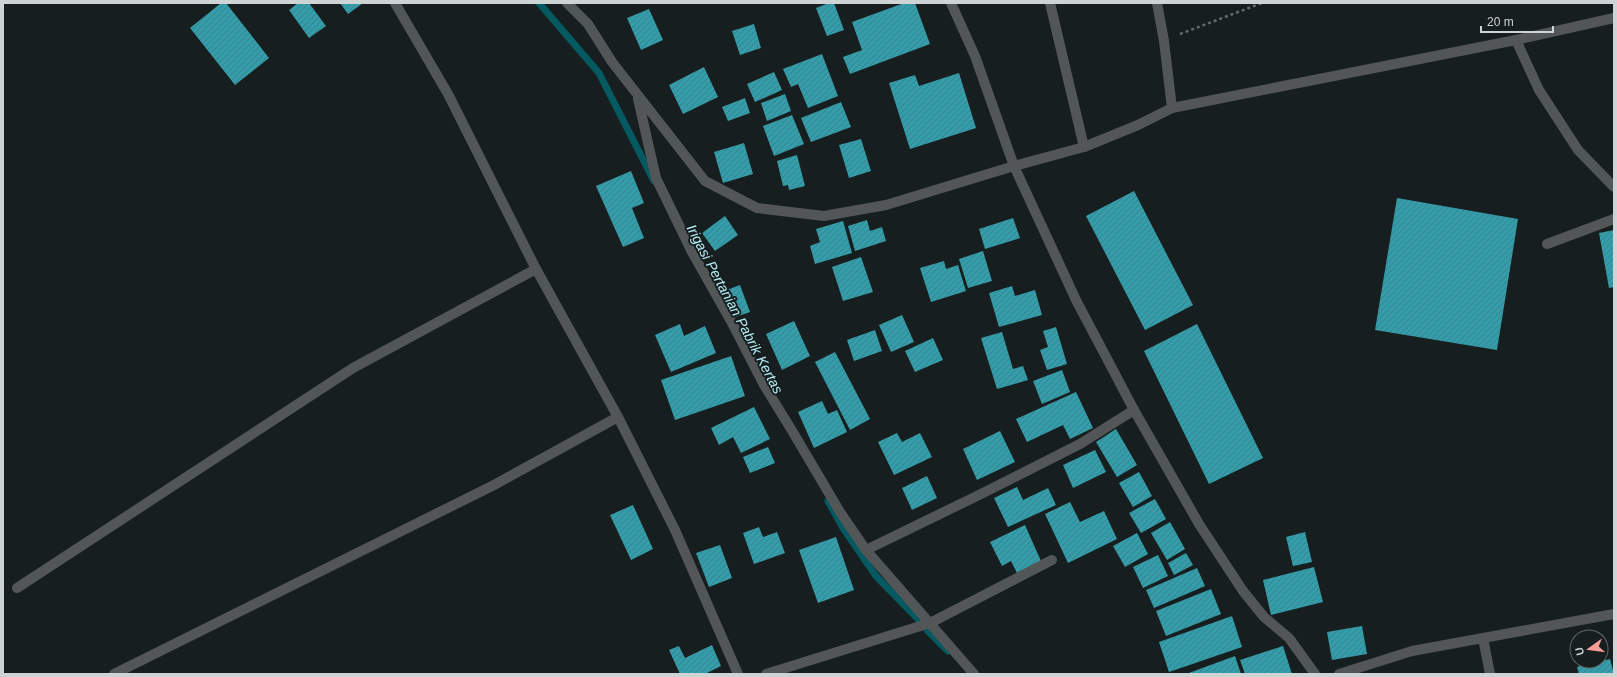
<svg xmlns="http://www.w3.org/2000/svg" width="1617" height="677" viewBox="0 0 1617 677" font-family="Arial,sans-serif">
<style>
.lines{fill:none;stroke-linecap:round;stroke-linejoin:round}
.stream{stroke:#055961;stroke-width:7}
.building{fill:url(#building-hatch)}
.path{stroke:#656b6c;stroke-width:2.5;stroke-dasharray:3 3;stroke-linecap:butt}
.minor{stroke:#525657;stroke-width:10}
.labels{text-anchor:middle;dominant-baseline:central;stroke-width:4;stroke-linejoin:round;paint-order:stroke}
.water-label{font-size:14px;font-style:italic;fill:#b5eff6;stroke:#171e1f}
</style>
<defs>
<pattern id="building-hatch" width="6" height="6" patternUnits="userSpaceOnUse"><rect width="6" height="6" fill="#349da9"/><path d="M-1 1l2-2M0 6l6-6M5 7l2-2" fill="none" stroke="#37818a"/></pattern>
</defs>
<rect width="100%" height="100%" fill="#171e1f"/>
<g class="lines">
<g class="stream">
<path d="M539,3L599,73L654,181"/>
<path d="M828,501L843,528L876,576L919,620"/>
<path d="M927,630L948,651"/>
</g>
</g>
<g class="building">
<path d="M221,3H226L269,58L235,85L190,28Z"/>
<path d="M298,3H309L326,26L309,38L289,10Z"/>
<path d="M340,3H363L348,14Z"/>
<path d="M829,3H834L844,30L827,36L816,8Z"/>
<path d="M904,3H915L930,44L850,74L843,57L862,50L852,22Z"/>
<path d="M649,9L663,40L641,50L627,18Z"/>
<path d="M754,24L761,48L740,55L732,31Z"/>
<path d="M822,54L838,96L808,108L798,84L791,87L783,69Z"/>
<path d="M704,67L718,97L683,114L669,85Z"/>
<path d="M774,72L782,90L755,102L747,84Z"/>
<path d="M959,73L976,128L910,149L889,83L915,75L919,86Z"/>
<path d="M785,94L791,111L767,121L761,103Z"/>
<path d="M745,98L750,113L728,121L722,107Z"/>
<path d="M841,102L851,127L811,142L801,118Z"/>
<path d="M792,115L804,144L774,156L763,126Z"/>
<path d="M861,139L871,171L849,178L839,145Z"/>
<path d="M744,143L753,174L723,183L714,152Z"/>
<path d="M797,155L805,186L789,190L788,185L783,186L777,161Z"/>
<path d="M631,171L644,203L632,208L644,238L623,247L596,186Z"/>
<path d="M1134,191L1193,305L1145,330L1086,216Z"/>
<path d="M1397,198L1518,219L1497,350L1375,330Z"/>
<path d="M725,216L738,235L715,251L702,233Z"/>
<path d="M1013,218L1020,238L985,249L979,229Z"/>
<path d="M867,220L870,231L882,227L886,241L855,251L848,226Z"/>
<path d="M843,221L852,253L815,264L810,246L820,242L816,229Z"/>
<path d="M1614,230V287L1609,288L1599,233Z"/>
<path d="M983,251L992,281L968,288L959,259Z"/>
<path d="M861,257L873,292L843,301L832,267Z"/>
<path d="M944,261L946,269L958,265L966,291L931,302L920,268Z"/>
<path d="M740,285L750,312L733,318L724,291Z"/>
<path d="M1012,286L1015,296L1035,290L1042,315L999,327L989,293Z"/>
<path d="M902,315L914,342L891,352L879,325Z"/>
<path d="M794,321L810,356L782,370L766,334Z"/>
<path d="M680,324L684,336L705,326L716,353L671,372L655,335Z"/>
<path d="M1197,324L1263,458L1209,484L1144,351Z"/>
<path d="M1056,327L1067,364L1047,370L1040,350L1048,347L1043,331Z"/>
<path d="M875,330L882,351L854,361L847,340Z"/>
<path d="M1002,332L1013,369L1023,366L1028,380L997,389L981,338Z"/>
<path d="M933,338L943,360L915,372L905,351Z"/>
<path d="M835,352L870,419L850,430L815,362Z"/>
<path d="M731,356L745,396L675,420L661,380Z"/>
<path d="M1062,370L1070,392L1042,404L1033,381Z"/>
<path d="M1076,392L1093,428L1070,439L1063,425L1027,442L1016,419Z"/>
<path d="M822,401L828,414L837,410L847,432L814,448L798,412Z"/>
<path d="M754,407L770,439L741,453L733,437L719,445L711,428Z"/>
<path d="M1116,429L1137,465L1117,477L1096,442Z"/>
<path d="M1000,431L1015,462L977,480L963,449Z"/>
<path d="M897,433L902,442L920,433L932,457L894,475L878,442Z"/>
<path d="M768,447L775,463L750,473L743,457Z"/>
<path d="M1095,450L1106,472L1073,488L1063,465Z"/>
<path d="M1139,472L1152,496L1133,507L1119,483Z"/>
<path d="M927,476L937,498L912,510L902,488Z"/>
<path d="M1017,487L1023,500L1048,488L1056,505L1008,527L994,498Z"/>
<path d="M1155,499L1166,519L1141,533L1129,513Z"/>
<path d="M1070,502L1080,522L1104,511L1117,539L1068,563L1045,514Z"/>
<path d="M633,505L653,549L631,560L610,515Z"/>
<path d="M1170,522L1185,549L1167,560L1151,533Z"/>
<path d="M1025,525L1041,561L1017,573L1011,561L1002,566L990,542Z"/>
<path d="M759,527L763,537L777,532L785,553L754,564L743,533Z"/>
<path d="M1305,532L1312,562L1293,566L1286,537Z"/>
<path d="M1137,533L1148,554L1125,567L1113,546Z"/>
<path d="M836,537L854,590L818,603L799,550Z"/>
<path d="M720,545L732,578L709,587L696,553Z"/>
<path d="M1186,553L1193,565L1174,575L1168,563Z"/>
<path d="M1158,555L1168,576L1143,588L1133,567Z"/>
<path d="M1314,567L1323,602L1271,615L1263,580Z"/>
<path d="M1197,568L1205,586L1154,608L1146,590Z"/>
<path d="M1211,589L1221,614L1166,636L1156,611Z"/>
<path d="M1232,616L1242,647L1169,672L1159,642Z"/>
<path d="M1362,626L1367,654L1332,660L1327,632Z"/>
<path d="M712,645L721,666L705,674H680L669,650L679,646L685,658Z"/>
<path d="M1283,646L1292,674H1245L1240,660Z"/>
<path d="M1235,656L1241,674H1186Z"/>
<path d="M1610,659L1614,674H1579L1577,667Z"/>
</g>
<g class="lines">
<path class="path" d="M1180,34L1262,3"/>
<g class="minor">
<path d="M395,3L448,94L536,269L618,417L675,530L738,674"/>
<path d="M567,3L588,24L612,62L705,181L757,208L824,216L886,205L1014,166L1084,147L1138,125L1172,108L1164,41L1157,3"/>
<path d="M951,3L975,56L1014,166L1076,300L1134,410L1199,524L1243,591L1264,617L1289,638L1315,674"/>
<path d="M1050,3L1084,147"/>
<path d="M1516,40L1539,90L1578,150L1614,187"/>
<path d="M638,99L656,178L692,252L731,321L764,385L791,429L840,512L866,550L974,674"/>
<path d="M1172,108L1516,40L1614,18"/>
<path d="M1547,244L1614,219"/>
<path d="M866,550L979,495L1080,444L1134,410"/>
<path d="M17,588L353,368L536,269"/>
<path d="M1483,638L1490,674"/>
<path d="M114,674L494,485L618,417"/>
<path d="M766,674L930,623L1052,560"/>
<path d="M1339,674L1412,651L1614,614"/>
</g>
</g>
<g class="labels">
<g class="water-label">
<text transform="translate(735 309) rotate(62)">Irigasi Pertanian Pabrik Kertas</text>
</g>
</g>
<rect width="1617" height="677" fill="none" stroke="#ced3d4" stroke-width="8"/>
<g transform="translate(1589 649) rotate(256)"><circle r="19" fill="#171e1f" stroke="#606667"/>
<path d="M0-3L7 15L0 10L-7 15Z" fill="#f59c94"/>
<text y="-6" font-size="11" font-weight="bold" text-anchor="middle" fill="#ced3d4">U</text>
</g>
<path d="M1481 26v6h72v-6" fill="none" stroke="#ced3d4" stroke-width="2"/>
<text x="1487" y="26" font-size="12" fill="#ced3d4" stroke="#171e1f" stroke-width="3" paint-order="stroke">20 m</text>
</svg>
